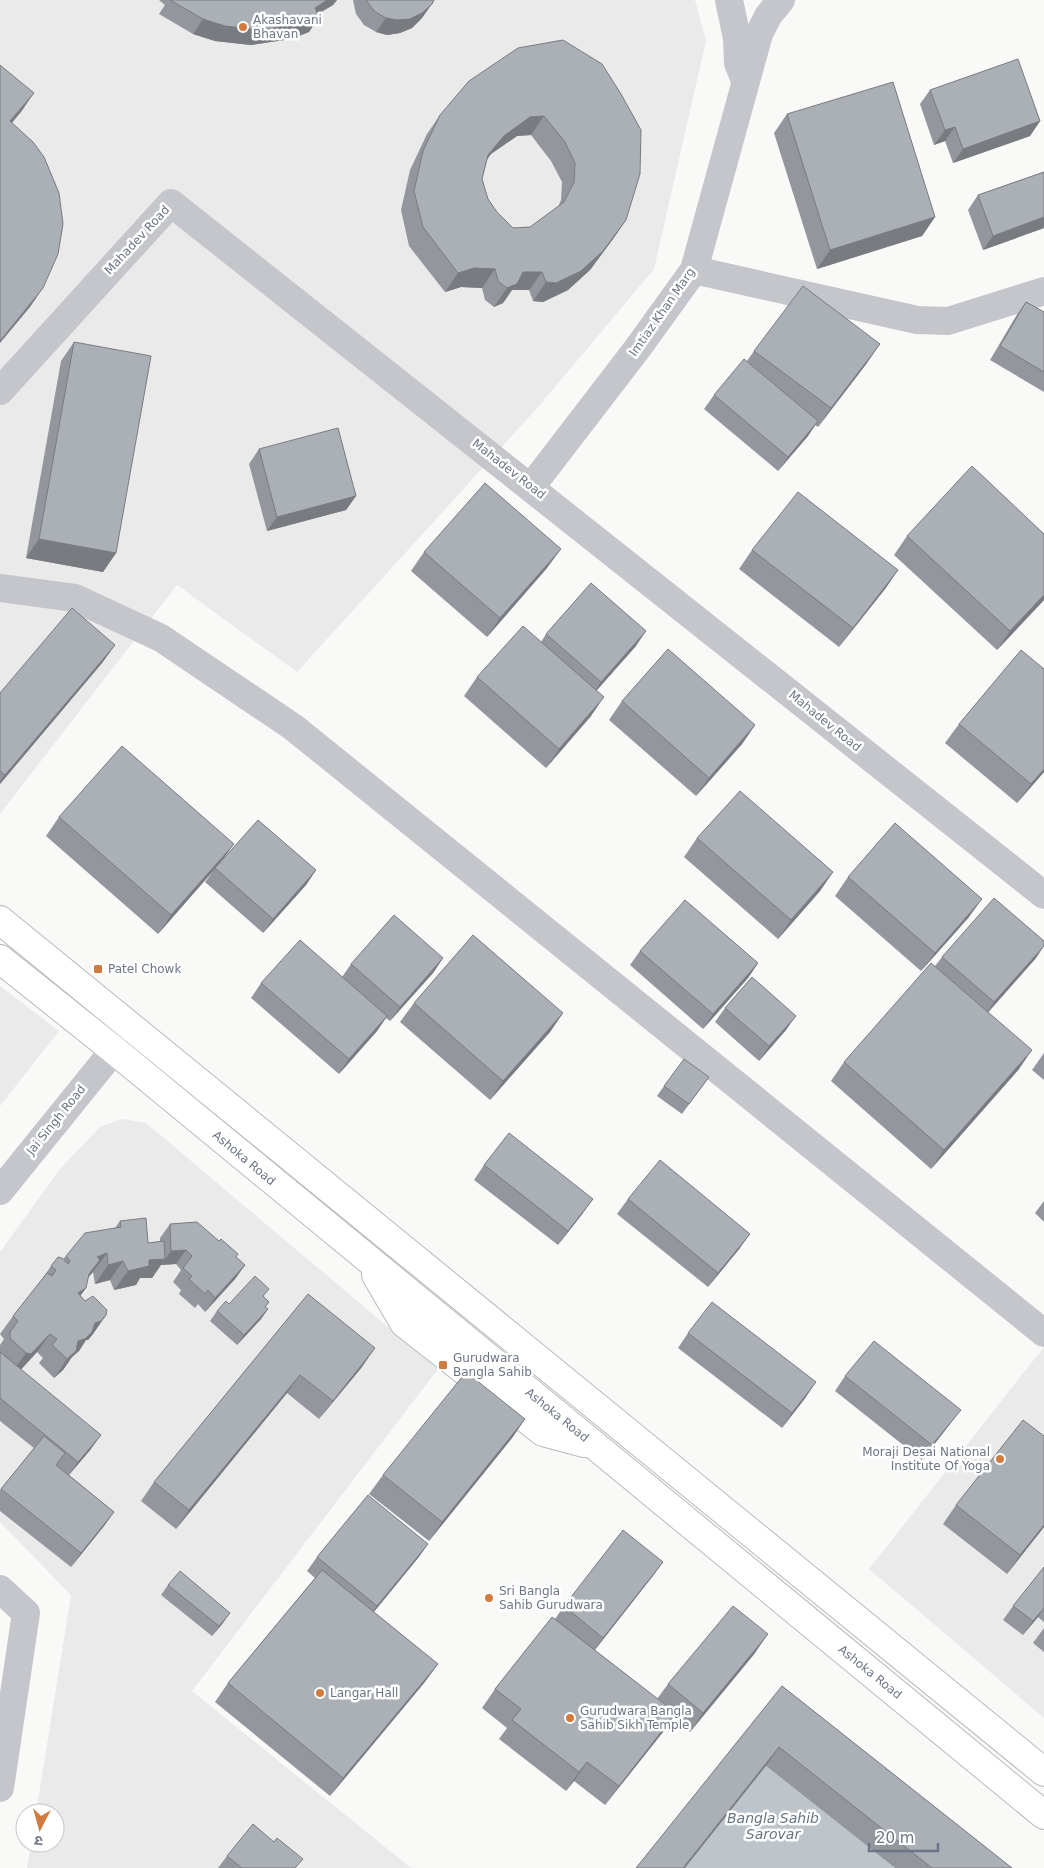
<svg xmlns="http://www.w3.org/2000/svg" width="1044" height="1868" viewBox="0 0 1044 1868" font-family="'DejaVu Sans','Noto Sans Devanagari',sans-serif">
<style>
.built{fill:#eaeaeb}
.water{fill:#bdc4ca}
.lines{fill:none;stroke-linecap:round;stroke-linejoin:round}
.secondary-casing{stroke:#b7babf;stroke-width:30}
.minor{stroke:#c4c6cb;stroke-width:28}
.tertiary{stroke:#c4c6cb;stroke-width:28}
.secondary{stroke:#fff;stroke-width:28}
.wall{fill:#93979d;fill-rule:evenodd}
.shaded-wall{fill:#787b80}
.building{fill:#abb0b7;stroke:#787b80;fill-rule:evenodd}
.poi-dot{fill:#d27b3f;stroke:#fff;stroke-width:2}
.labels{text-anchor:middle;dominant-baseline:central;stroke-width:5;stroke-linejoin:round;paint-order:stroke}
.poi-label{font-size:12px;fill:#6c7585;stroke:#fff;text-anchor:start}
.street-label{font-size:12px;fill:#6c7585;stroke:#fff}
.water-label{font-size:14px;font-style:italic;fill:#677580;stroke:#fff}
</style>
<rect width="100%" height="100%" fill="#f9f9f8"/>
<g class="built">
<path d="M0,0H695L706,41L654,269L539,406L297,672L177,585L0,814Z"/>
<path d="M0,986L59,1031L0,1106Z"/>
<path d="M122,1119L146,1123L438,1369L192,1691L411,1868H27L31,1843H55V1813H36L71,1595L0,1522V1252L59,1170L100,1127Z"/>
<path d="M1043,1348L1044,1349V1718L869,1569Z"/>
</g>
<path class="water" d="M766,1766L895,1868H685Z"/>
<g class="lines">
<defs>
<g id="secondary">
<path d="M0,920L1044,1772"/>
<path d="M0,959L114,1050L1044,1815"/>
<path d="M376,1275L404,1323L543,1432L584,1443"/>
</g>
</defs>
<use href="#secondary" class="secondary-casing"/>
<g class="minor">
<path d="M729,0L737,38L738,63L744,78"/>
<path d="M694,270L917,320L948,321L1044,291"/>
<path d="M0,391L171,203L1044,895"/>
<path d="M531,487L637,349L694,270L759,34L768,16L781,0"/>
<path d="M0,588L75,598L161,638L293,727L1044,1333"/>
<path d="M0,1589L26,1613L0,1788"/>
</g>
<path class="tertiary" d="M0,1191L114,1050"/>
<use href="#secondary" class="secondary"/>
</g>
<g class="wall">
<path d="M159,0H337L333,5L318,14L319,17L309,32L291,39L251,45L215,41L193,34L159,14L165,5Z"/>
<path d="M353,0H434L422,18L412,28L400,33L387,35L376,32L364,25L356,14Z"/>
<path d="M518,48L626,220L613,239L590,270L568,290L543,302L533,301L529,290H512L503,303L494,307L485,300L482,288L461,287L445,292L409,246L401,210L410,170L427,134L440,115ZM531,135L551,161L562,182L561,200L558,207L530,227L513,228L497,212L488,199L482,179L487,160L491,154L517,136Z"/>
<path d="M930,90L1040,121L1030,136L953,163L945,141L934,145L920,104Z"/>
<path d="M787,114L935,217L922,236L817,269L774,133Z"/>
<path d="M1044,172V228L983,250L968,210L978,195Z"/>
<path d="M1026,302L1044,312V392L990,360L1016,316Z"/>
<path d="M74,342L116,553L103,572L26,558L61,361Z"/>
<path d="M754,351L867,363L818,427L815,425L808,436L778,471L704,409L714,395L747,361Z"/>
<path d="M259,449L356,496L346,510L267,531L249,464Z"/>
<path d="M907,536L1044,600L997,650L894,555Z"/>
<path d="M752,550L898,570L885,589L839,647L739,569Z"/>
<path d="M424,552L547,568L487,637L411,571Z"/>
<path d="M546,634L636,646L596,690L591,716L546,768L464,696L477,677L541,642Z"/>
<path d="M115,645L102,663L0,784V693Z"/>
<path d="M622,701L755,725L742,744L696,796L609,720Z"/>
<path d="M959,724L1044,772L1017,803L945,743Z"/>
<path d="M59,817L222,860L316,870L306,885L263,933L205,882L214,870L158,934L46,836Z"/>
<path d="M697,838L833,872L820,891L778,939L684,857Z"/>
<path d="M848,877L969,917L921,971L835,896Z"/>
<path d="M640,951L758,963L748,978L703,1029L630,965Z"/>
<path d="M942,957L1036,958L988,1012L1019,1069L931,1169L831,1081L844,1062L935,966Z"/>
<path d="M443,958L433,973L390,1021L386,1018L377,1031L339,1074L251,998L261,983L342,977L351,964Z"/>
<path d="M414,1003L563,1013L550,1032L490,1100L400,1022Z"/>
<path d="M725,1008L786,1030L759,1061L715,1022Z"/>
<path d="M1044,1053V1080L1032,1070Z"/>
<path d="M709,1077L682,1114L657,1096L664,1086Z"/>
<path d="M484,1165L583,1213L558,1245L474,1180Z"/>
<path d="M628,1199L740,1248L708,1287L617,1214Z"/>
<path d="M1044,1201V1222L1035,1213Z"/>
<path d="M120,1221L148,1243L160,1242V1238L170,1224L236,1257L245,1265L235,1279L205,1312L198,1304L195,1308L179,1294L181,1290L173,1282L181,1270L176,1264L161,1265L152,1278H140L136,1285L114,1290L110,1280L95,1284L93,1272L92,1273L88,1278L86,1288L80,1296L85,1301L106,1315L93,1334L88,1340H86L79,1351L72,1357L63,1370L54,1378L39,1363L43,1358L37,1352L21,1369L91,1449L69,1475L114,1512L104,1526L71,1567L0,1511V1490L34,1448L0,1421V1345L4,1339L0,1334L13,1316L38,1285L51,1266L63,1259L66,1256L115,1228Z"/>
<path d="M308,1294L362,1367L319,1419L287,1393L176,1529L141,1501L154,1482Z"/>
<path d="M263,1296L269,1302L265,1307L268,1309L261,1319L237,1345L210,1321L217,1311Z"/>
<path d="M688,1333L806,1397L782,1428L678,1348Z"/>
<path d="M845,1376L950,1424L922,1460L835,1391Z"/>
<path d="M525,1419L512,1438L429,1541L369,1494L383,1475Z"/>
<path d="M1044,1436V1527L1007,1574L943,1524L956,1505Z"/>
<path d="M428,1544L418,1558L374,1612L438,1664L424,1683L330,1796L215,1702L228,1683L315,1578L307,1571L317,1557Z"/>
<path d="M663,1562L652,1577L595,1650L657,1699L668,1684L755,1653L690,1732L673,1718L663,1732L605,1805L574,1781L566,1791L499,1739L507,1728L482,1708L495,1689L555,1619L564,1606Z"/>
<path d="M1044,1567V1622L1038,1617L1023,1635L1003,1620L1013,1606Z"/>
<path d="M168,1585L223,1623L212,1636L161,1595Z"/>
<path d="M1044,1628V1652L1033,1643Z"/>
<path d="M782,1686L1012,1868H895L766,1766Z"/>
<path d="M227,1856L296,1868H218Z"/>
</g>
<g class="shaded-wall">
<path d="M327,0H337L333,5L304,22L315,8Z"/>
<path d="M432,4L422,18L412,28L400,33L387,35L376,32L386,18Z"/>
<path d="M319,17L309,32L291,39L251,45L215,41L193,34L203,19Z"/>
<path d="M34,93L21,112L0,137L10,121Z"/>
<path d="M544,116L531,135L517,136L491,154L474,174L488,155L504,136L530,117Z"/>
<path d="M1040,121L1030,136L953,163L963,149Z"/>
<path d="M955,127L945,141L934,145L945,130Z"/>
<path d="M935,217L922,236L817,269L830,250Z"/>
<path d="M1044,217V228L983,250L993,236Z"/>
<path d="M626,220L613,239L590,270L568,290L543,302L533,301L546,282Z"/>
<path d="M474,268L495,269L482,288L461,287L445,292L458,273Z"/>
<path d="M523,272H542L529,290H512L503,303L494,307L507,288Z"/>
<path d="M43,288L30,307L0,343V341Z"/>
<path d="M880,344L867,363L818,427L831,408Z"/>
<path d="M818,421L808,436L778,471L788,457Z"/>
<path d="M356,496L346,510L267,531L277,517Z"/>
<path d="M39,539L116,553L103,572L26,558Z"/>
<path d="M561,549L547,568L487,637L500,618Z"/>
<path d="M898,570L885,589L839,647L853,628Z"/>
<path d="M1044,595V600L997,650L1010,631Z"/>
<path d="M646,631L636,646L591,697L601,682Z"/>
<path d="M115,645L102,663L0,784V781L5,775Z"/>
<path d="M604,697L591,716L546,768L559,749Z"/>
<path d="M755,725L742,744L696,796L709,778Z"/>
<path d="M1044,769V772L1017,803L1031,784Z"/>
<path d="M234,844L221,862L158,934L171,915Z"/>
<path d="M316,870L306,885L263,933L273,919Z"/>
<path d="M833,872L820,891L778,939L791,920Z"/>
<path d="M982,899L969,917L921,971L935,953Z"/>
<path d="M1044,946L1036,958L984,1017L994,1002Z"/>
<path d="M443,958L433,973L390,1021L400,1007Z"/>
<path d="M758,963L748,978L703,1029L713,1014Z"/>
<path d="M563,1013L550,1032L490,1100L503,1081Z"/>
<path d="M387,1016L377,1031L339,1074L349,1059Z"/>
<path d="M796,1016L786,1030L759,1061L769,1046Z"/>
<path d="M1032,1050L1019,1069L931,1169L944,1150Z"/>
<path d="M593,1199L583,1213L558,1245L568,1231Z"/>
<path d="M750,1234L740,1248L708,1287L718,1273Z"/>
<path d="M186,1250L176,1264L161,1265L171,1251Z"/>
<path d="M107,1253L93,1272L92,1273L76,1292L97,1257Z"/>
<path d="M165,1259L152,1278H140L136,1285L114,1290L128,1271L149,1260Z"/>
<path d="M123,1261L110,1280L95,1284L108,1265Z"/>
<path d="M245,1265L235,1279L205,1312L215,1298Z"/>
<path d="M86,1288L73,1306L78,1293Z"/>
<path d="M268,1309L261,1319L237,1345L244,1335Z"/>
<path d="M106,1315L93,1334L88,1340H86L79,1351L72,1357L63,1370L54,1378L67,1359L78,1341L95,1323Z"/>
<path d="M50,1334L37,1352L18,1373L13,1371L26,1353Z"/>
<path d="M375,1348L362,1367L319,1419L333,1401Z"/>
<path d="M300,1375L287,1393L176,1529L189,1510Z"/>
<path d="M816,1382L806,1397L782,1428L792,1413Z"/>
<path d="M961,1410L950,1424L922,1460L932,1445Z"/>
<path d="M525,1419L512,1438L429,1541L442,1522Z"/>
<path d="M101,1435L91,1449L68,1476L78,1462Z"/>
<path d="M114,1512L104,1526L71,1567L81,1553Z"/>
<path d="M1044,1525V1527L1007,1574L1020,1555Z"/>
<path d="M428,1544L418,1558L367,1620L377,1606Z"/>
<path d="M663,1562L652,1577L593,1652L603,1638Z"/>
<path d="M1044,1608L1038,1617L1023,1635L1033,1621Z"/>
<path d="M230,1613L223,1623L212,1636L219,1626Z"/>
<path d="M768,1634L755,1653L690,1732L703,1713Z"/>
<path d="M438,1664L424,1683L330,1796L343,1778Z"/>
<path d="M676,1713L663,1732L605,1805L619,1786Z"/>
<path d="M779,1747L766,1766L685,1868H683Z"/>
<path d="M587,1762L574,1781L566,1791L579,1772Z"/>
</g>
<g class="building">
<path d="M170,0H327L315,8L319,17L301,24L261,30L225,26L203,19Z"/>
<path d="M366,0H434L432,4L422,13L410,19L397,20L386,18L374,11Z"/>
<path d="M563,40L602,64L621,94L641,130L640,174L626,220L603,251L581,271L556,283L546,282L542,272H523L517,284L507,288L498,281L495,269L474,268L458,273L423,227L414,191L423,151L440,115L469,81L518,48ZM544,116L565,142L575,163L574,182L564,202L530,227L513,228L497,212L488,199L482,179L488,155L504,136L530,117Z"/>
<path d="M1018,59L1040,121L963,149L955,127L945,130L930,90Z"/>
<path d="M0,65L34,93L10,121L33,142L44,157L59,193L63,224L58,254L43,288L0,341Z"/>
<path d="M893,82L935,217L830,250L787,114Z"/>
<path d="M1044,172V217L993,236L978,195Z"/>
<path d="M803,286L880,344L831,408L754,351Z"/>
<path d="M1026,302L1044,312V372L1000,346Z"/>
<path d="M74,342L151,356L116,553L39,539Z"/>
<path d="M744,359L818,421L788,457L714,395Z"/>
<path d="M338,428L356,496L277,517L259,449Z"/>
<path d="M972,466L1044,534V595L1010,631L907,536Z"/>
<path d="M485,483L561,549L500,618L424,552Z"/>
<path d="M798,492L898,570L853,628L752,550Z"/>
<path d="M591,583L646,631L601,682L546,634Z"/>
<path d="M72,608L115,645L5,775L0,771V693Z"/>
<path d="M523,626L604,697L559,749L477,677Z"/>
<path d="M668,649L755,725L709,778L622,701Z"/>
<path d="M1021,650L1044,669V769L1031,784L959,724Z"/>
<path d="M122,746L234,844L171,915L59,817Z"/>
<path d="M740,791L833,872L791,920L697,838Z"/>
<path d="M258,820L316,870L273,919L215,868Z"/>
<path d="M895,823L982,899L935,953L848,877Z"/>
<path d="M994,898L1044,941V946L994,1002L942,957Z"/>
<path d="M685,900L758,963L713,1014L640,951Z"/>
<path d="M394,915L443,958L400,1007L351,964Z"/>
<path d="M473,935L563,1013L503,1081L414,1003Z"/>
<path d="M300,940L387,1016L349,1059L261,983Z"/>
<path d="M931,963L1032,1050L944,1150L844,1062Z"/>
<path d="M752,977L796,1016L769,1046L725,1008Z"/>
<path d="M684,1059L709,1077L689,1104L664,1086Z"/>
<path d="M509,1133L593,1199L568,1231L484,1165Z"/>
<path d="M660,1160L750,1234L718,1273L628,1199Z"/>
<path d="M146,1218L148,1243L164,1241L165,1259L149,1260V1266L128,1271L123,1261L108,1265L107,1253L97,1257L100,1260L89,1274L86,1288L78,1293L85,1301L93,1296L107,1310L106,1315L101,1321L95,1323L92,1332L85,1339L78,1341L76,1351L67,1359L52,1345L57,1339L50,1334L31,1354L26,1353L10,1338V1332L18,1321L13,1316L47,1273L52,1276L56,1270L51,1266L58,1257L62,1258L68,1264L70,1261L66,1256L85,1233L121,1227L120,1221Z"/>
<path d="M197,1222L219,1241L221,1239L238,1254L236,1257L245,1265L215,1298L208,1290L205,1294L189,1279L192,1276L183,1268L192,1256L186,1250L171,1251L170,1224Z"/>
<path d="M255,1276L269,1289L263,1296L269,1302L265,1307L268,1309L244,1335L217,1311L226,1301L229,1304Z"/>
<path d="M308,1294L375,1348L333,1401L300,1375L189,1510L154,1482Z"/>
<path d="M712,1302L816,1382L792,1413L688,1333Z"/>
<path d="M874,1341L961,1410L932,1445L845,1376Z"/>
<path d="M0,1352L101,1435L78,1462L0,1398Z"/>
<path d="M466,1372L525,1419L442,1522L383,1475Z"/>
<path d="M1023,1420L1044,1436V1525L1020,1555L956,1505Z"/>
<path d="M44,1436L65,1453L56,1465L114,1512L81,1553L1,1489Z"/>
<path d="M368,1495L428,1544L377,1606L317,1557Z"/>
<path d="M623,1530L663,1562L603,1638L564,1606Z"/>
<path d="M1044,1567V1608L1033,1621L1013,1606Z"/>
<path d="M322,1570L438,1664L343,1778L228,1683Z"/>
<path d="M180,1571L230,1613L219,1626L168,1585Z"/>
<path d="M733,1606L768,1634L703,1713L668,1684Z"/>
<path d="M552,1617L676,1713L619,1786L587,1762L579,1772L512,1720L521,1709L495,1689Z"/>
<path d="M782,1686L1012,1868H932L779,1747L683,1868H636Z"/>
<path d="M253,1824L274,1842L277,1838L303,1859L295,1868H242L227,1856Z"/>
</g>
<g class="poi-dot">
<circle cx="243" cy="27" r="5"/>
<rect x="93" y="964" width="10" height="10" rx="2.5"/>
<rect x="438" y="1360" width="10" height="10" rx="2.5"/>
<circle cx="1000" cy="1459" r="5"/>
<circle cx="489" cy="1598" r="5"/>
<circle cx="320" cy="1693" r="5"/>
<circle cx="570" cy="1718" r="5"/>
</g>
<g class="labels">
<g class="poi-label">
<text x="253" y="20">Akashavani<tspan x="253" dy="14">Bhavan</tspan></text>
<text x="108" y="969">Patel Chowk</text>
<text x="453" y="1358">Gurudwara<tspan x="453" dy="14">Bangla Sahib</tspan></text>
<text x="990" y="1452" text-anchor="end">Moraji Desai National<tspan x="990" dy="14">Institute Of Yoga</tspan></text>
<text x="499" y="1591">Sri Bangla<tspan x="499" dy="14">Sahib Gurudwara</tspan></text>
<text x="330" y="1693">Langar Hall</text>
<text x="580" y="1711">Gurudwara Bangla<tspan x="580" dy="14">Sahib Sikh Temple</tspan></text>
</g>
<g class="street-label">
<text transform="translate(137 240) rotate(-47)">Mahadev Road</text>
<text transform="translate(662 312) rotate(-55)">Imtiaz Khan Marg</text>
<text transform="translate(509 469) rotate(38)">Mahadev Road</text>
<text transform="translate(825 721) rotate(39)">Mahadev Road</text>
<text transform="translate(56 1120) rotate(-51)">Jai Singh Road</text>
<text transform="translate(244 1158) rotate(40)">Ashoka Road</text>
<text transform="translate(557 1415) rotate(39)">Ashoka Road</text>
<text transform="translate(870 1672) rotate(39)">Ashoka Road</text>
</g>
<g class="water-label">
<text x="773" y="1818">Bangla Sahib<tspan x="773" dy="16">Sarovar</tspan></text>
</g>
</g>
<g transform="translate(40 1828) rotate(186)"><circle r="24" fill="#ffffff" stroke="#c4c8ce"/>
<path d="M0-4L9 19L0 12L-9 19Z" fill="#d27b3f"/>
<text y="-8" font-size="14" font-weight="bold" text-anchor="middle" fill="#6c7585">उ</text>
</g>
<path d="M869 1843v8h69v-8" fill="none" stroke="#6c7585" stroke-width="2.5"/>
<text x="876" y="1843" font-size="15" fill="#6c7585" stroke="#ffffff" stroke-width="4" paint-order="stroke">20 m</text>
</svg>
